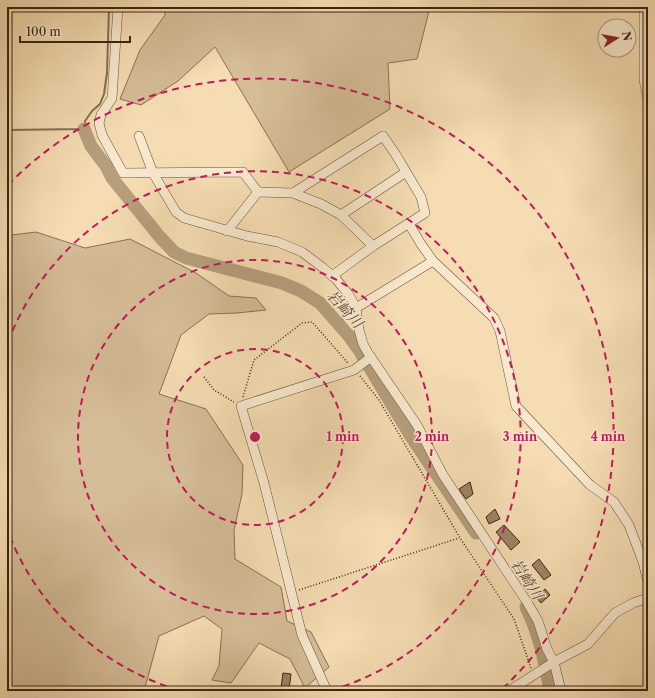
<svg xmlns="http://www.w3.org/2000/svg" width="655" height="698" viewBox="0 0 655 698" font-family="'Libre Caslon Text','Noto Serif JP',serif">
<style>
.green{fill:#d5bd97;stroke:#887154}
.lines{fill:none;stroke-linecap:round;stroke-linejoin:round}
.stream{stroke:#856e52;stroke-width:2}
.river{stroke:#b69e7c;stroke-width:13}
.building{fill:#9c8465;stroke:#3b2512}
.minor-casing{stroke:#6a533a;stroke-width:10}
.path{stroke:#3b2512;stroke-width:1.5;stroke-dasharray:1 2;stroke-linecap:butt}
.minor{stroke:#f8e8cd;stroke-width:9}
.ring{fill:none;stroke:#c2185b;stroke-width:2;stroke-dasharray:7 5}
.labels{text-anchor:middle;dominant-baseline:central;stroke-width:3;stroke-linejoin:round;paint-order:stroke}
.water-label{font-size:15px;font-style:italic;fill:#604932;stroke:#f8e8cd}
.centre{fill:#c2185b;stroke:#f8e8cd;stroke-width:2}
.ring-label{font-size:12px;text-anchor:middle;font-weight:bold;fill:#c2185b;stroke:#f8e8cd;stroke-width:3;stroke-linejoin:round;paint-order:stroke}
</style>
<rect width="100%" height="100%" fill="#f5dcb2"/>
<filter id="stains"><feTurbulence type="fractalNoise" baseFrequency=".005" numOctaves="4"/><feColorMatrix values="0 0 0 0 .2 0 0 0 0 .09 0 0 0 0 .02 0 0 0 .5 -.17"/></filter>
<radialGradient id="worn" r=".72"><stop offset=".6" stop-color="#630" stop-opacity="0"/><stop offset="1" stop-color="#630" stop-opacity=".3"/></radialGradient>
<g class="green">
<path d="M165,7H429V11L417,59L388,63L390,109L289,172L215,47L178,81L141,105L120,99L140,50L165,15Z"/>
<path d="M36,232L85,248L130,239L196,273L229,296L256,298L266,310L237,313L209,314L181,335L159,394L206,409L243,465L242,494L234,530L235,559L281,587L287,621L311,632L329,667L305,688L290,659L259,643L231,683L212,680L219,666L222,629L204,616L159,636L144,691H7V235H12Z"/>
</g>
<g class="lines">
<path class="stream" d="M7,130L84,129L85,121L92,111L100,104L104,94L107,73L109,7"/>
<g class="river">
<path d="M84,129L91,146L106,166L112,178L159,236L174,252L186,258L282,283L301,291L320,303L349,336L359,350L410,435L433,469L476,533"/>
<path d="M526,607C539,633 545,662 550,691"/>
</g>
</g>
<g class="building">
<path d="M470,482L473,494L466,499L459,489Z"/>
<path d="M495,509L500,519L489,524L486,517Z"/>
<path d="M504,525L520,542L511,550L496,532Z"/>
<path d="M539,559L551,575L544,580L532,565Z"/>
<path d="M545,589L550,595L541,603L536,597Z"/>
<path d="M283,673L291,674L289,690L281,688Z"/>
</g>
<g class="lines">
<defs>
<g id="minor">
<path d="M118,7L112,98L101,115L99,123L102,135L123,173L243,172L258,192L227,231"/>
<path d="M644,7V80L648,99"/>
<path d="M139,136L153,173L176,212L184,218L247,236L278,242L302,252L322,267L336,279L349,295L356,308L359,330L363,344L368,353L417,425L443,475L527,602L538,621L547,649L554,662L561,691"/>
<path d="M258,192L293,193L321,204L341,215L373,246"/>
<path d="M293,193L383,136L396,155L421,197L425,213L373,246L332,276"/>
<path d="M341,215L406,172"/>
<path d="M409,224L421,244L433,261L494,318L500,331L516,406L590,485L614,502L629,525L643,562L648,582"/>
<path d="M346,316L356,308L433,261"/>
<path d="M327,691L302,635L264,483L241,406L354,370L371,357"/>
<path d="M509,691L554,662L588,644L615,613L633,603L648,598"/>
</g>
</defs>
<use href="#minor" class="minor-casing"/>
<g class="path">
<path d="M360,376L379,400L460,538L514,619L531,668"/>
<path d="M204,377L214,390L234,402"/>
<path d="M243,397L254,360L302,323L312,322L348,363"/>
<path d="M299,590L459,538"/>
</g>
<use href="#minor" class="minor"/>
</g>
<g class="ring">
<circle cx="255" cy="437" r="88"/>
<circle cx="255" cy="437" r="177"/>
<path d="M178 690A265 265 0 0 1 8 532M8 342A265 265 0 1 1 332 690"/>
<path d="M8 185A353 353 0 1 1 500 691"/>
</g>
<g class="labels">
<g class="water-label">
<text transform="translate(345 309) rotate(47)">岩崎川</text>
<text transform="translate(527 579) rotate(57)">岩崎川</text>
</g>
</g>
<circle cx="255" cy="437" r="6" class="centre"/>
<g class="ring-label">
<text x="343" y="441">1 min</text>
<text x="432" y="441">2 min</text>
<text x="520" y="441">3 min</text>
<text x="608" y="441">4 min</text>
</g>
<rect width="655" height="698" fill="none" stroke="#f5dcb2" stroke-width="24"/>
<rect x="8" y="8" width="639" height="682" fill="none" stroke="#3b2512" stroke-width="2"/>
<rect x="12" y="12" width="631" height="674" fill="none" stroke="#3b2512"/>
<g transform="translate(617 38) rotate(79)"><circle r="19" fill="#f8e8cd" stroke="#ac9a82"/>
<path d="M0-3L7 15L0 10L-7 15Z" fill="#8f2418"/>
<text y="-6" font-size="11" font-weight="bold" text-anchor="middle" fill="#3b2512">N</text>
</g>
<path d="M20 36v6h110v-6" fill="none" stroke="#3b2512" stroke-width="2"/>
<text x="26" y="36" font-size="12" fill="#3b2512" stroke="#f8e8cd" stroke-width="3" paint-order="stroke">100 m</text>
<rect width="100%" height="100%" filter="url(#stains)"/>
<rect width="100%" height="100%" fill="url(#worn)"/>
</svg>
